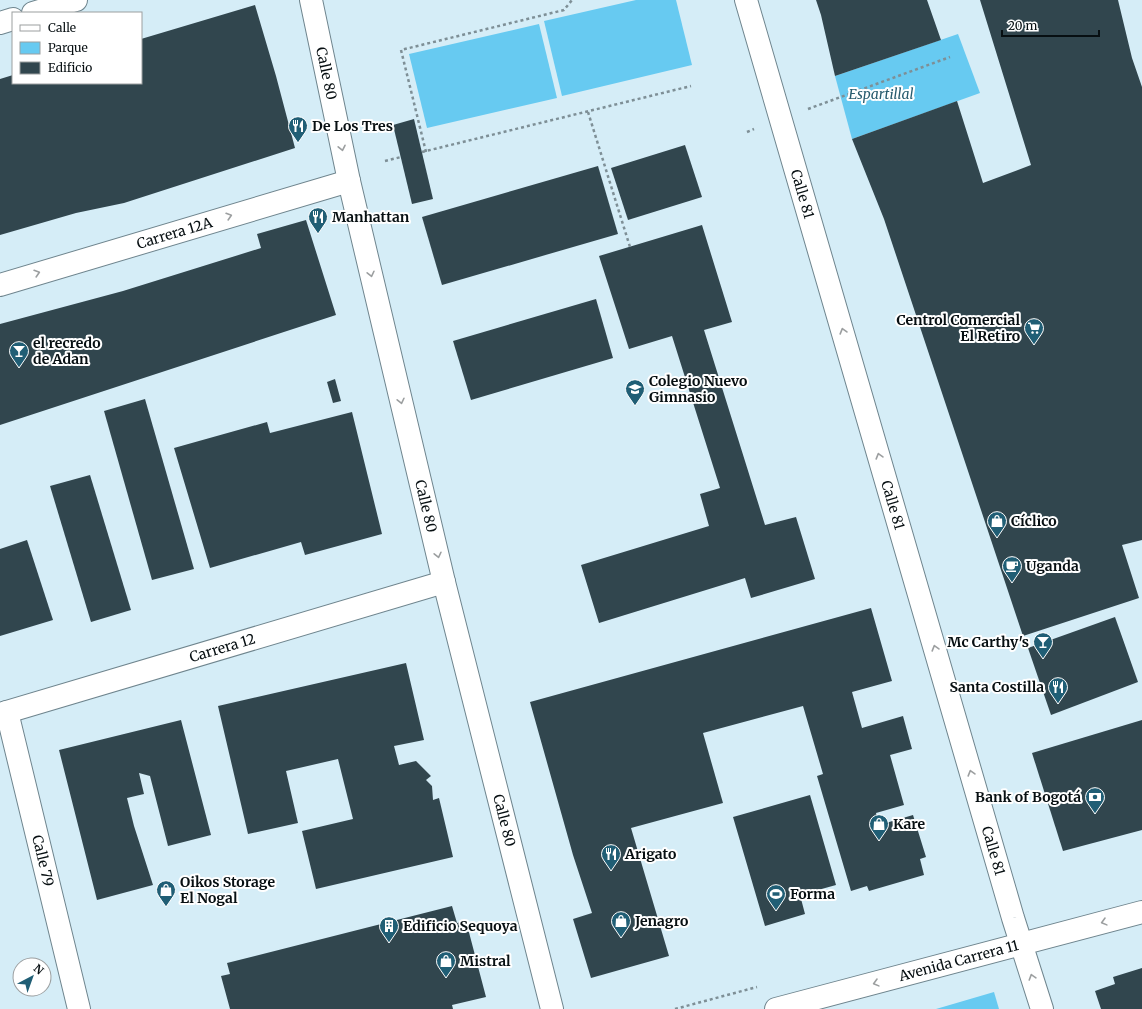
<svg xmlns="http://www.w3.org/2000/svg" width="1142" height="1009" viewBox="0 0 1142 1009" font-family="Merriweather,serif">
<style>
.green{fill:#67caf1}
.building{fill:#31464e}
.lines{fill:none;stroke-linecap:round;stroke-linejoin:round}
.minor-casing{stroke:#6f858e;stroke-width:24}
.major-casing{stroke:#6f858e;stroke-width:24}
.path{stroke:#7e8f96;stroke-width:2.5;stroke-dasharray:3 3;stroke-linecap:butt}
.minor{stroke:#fff;stroke-width:22}
.major{stroke:#fff;stroke-width:22}
.oneway{stroke:#9c9fa0}
.labels{text-anchor:middle;dominant-baseline:central;stroke-width:4;stroke-linejoin:round;paint-order:stroke}
.street-label{font-size:14px;fill:#070f12;stroke:#fff}
.park-label{font-size:14px;font-style:italic;fill:#285c6f;stroke:#fff}
.poi-label{font-size:14px;font-weight:bold;fill:#070f12;stroke:#fff;text-anchor:start}
</style>
<rect width="100%" height="100%" fill="#d5edf7"/>
<g class="green">
<path d="M636,0H676L692,65L562,96L544,21Z"/>
<path d="M539,24L557,98L427,128L409,54Z"/>
<path d="M958,34L980,93L852,139L835,76Z"/>
<path d="M994,992L999,1009H936Z"/>
</g>
<g class="building">
<path d="M816,0H927L941,40L835,76L821,15Z"/>
<path d="M980,0H1118L1132,58L1142,87V540L1122,545L1139,598L1023,636L884,219L852,139L957,101L983,183L1031,165Z"/>
<path d="M255,5L276,76L295,148L124,203L76,213L0,235V79L13,75V83H141V39Z"/>
<path d="M414,119L433,199L412,204L393,125Z"/>
<path d="M685,145L702,197L628,220L611,168Z"/>
<path d="M598,166L618,234L442,285L422,217Z"/>
<path d="M306,220L336,315L0,425V324L123,291L261,248L257,234Z"/>
<path d="M702,225L732,322L704,330L765,525L796,517L815,579L751,598L745,578L599,623L581,565L709,526L700,494L720,488L672,336L629,349L599,256Z"/>
<path d="M596,299L613,358L471,400L453,341Z"/>
<path d="M335,379L341,401L333,403L327,382Z"/>
<path d="M145,399L194,569L152,580L104,411Z"/>
<path d="M352,412L382,534L305,555L301,542L210,568L174,448L267,422L270,433Z"/>
<path d="M90,475L131,610L91,622L50,486Z"/>
<path d="M27,540L53,620L0,636V549Z"/>
<path d="M871,608L892,681L852,692L862,728L903,716L912,749L890,755L904,805L876,813L879,825L913,815L926,857L920,859L924,875L869,891L867,886L851,891L817,776L823,774L803,706L703,733L723,803L631,828L669,956L591,978L573,919L592,913L573,855L530,702Z"/>
<path d="M1115,617L1138,682L1051,715L1028,648Z"/>
<path d="M406,663L424,740L394,746L399,765L416,761L431,776L426,780L432,786L433,800L439,798L453,857L316,889L302,831L353,819L338,759L286,771L298,823L248,834L218,706Z"/>
<path d="M181,720L211,835L168,846L150,776L139,773L144,794L127,798L134,826L153,885L97,900L59,750Z"/>
<path d="M1142,720V830L1063,851L1032,753Z"/>
<path d="M810,795L836,885L800,895L805,914L765,926L733,817Z"/>
<path d="M452,906L457,923L466,921L486,997L452,1005L453,1009H230L221,976L230,974L227,963Z"/>
<path d="M1142,968V1009H1101L1095,991L1115,984L1113,977Z"/>
</g>
<g class="lines">
<defs>
<g id="minor">
<path id="s1" d="M311,0L349,181L444,582L552,1009"/>
<path id="s2" d="M746,0L1013,918L1042,1009"/>
<path d="M33,13L76,0"/>
<path d="M0,23L13,19"/>
<path id="s3" d="M0,285L349,181"/>
<path id="s4" d="M7,712L79,1009"/>
<path id="s5" d="M0,714L444,582"/>
</g>
<g id="major">
<path id="s6" d="M776,1009L1142,912"/>
</g>
</defs>
<use href="#minor" class="minor-casing"/>
<use href="#major" class="major-casing"/>
<g class="path">
<path d="M808,109L950,57"/>
<path d="M588,112L630,247"/>
<path d="M747,132L754,129"/>
<path d="M422,152L691,86"/>
<path d="M426,152L401,50L564,10L572,0"/>
<path d="M385,161L401,157"/>
<path d="M675,1009L757,987"/>
</g>
<use href="#minor" class="minor"/>
<use href="#major" class="major"/>
</g>
<defs><path id="oneway-chevron" d="M-2-3.5L2.5 0L-2 3.5" fill="none" stroke-width="1.6" stroke-linecap="round" stroke-linejoin="round"/></defs>
<g class="oneway">
<use href="#oneway-chevron" transform="translate(342 148) rotate(78)"/>
<use href="#oneway-chevron" transform="translate(229 216) rotate(-17)"/>
<use href="#oneway-chevron" transform="translate(37 273) rotate(-17)"/>
<use href="#oneway-chevron" transform="translate(371 274) rotate(77)"/>
<use href="#oneway-chevron" transform="translate(843 331) rotate(-106)"/>
<use href="#oneway-chevron" transform="translate(401 401) rotate(77)"/>
<use href="#oneway-chevron" transform="translate(879 456) rotate(-106)"/>
<use href="#oneway-chevron" transform="translate(438 555) rotate(77)"/>
<use href="#oneway-chevron" transform="translate(935 648) rotate(-106)"/>
<use href="#oneway-chevron" transform="translate(971 773) rotate(-106)"/>
<use href="#oneway-chevron" transform="translate(1104 922) rotate(165)"/>
<use href="#oneway-chevron" transform="translate(1032 977) rotate(-107)"/>
<use href="#oneway-chevron" transform="translate(876 983) rotate(165)"/>
</g>
<defs>
<symbol id="restaurant-pin" viewBox="-11 -11 22 30"><path d="M0 17L-7.5 6A9.5 9.5 0 1 1 7.5 6Z" fill="#205e75" stroke="#fff"/><path d="M-5-6h1v4h1v-4h1v4h1v-4h1v5L-1.5 .5V6h-2V.5L-5-1ZM5-6V6H3V1.5H1.5Q1.5-4 5-6Z" fill="#fff"/></symbol>
<symbol id="supermarket-pin" viewBox="-11 -11 22 30"><path d="M0 17L-7.5 6A9.5 9.5 0 1 1 7.5 6Z" fill="#205e75" stroke="#fff"/><path d="M-6-5.5h2.5l.6 2H6L4.5 2H-2.5L-4.4-4H-6ZM-1.5 3.2a1.3 1.3 0 1 0 .1 0ZM3 3.2a1.3 1.3 0 1 0 .1 0Z" fill="#fff"/></symbol>
<symbol id="bar-pin" viewBox="-11 -11 22 30"><path d="M0 17L-7.5 6A9.5 9.5 0 1 1 7.5 6Z" fill="#205e75" stroke="#fff"/><path d="M-6-5H6L.8 .8V4.5H3.5V6h-7V4.5H-.8V.8Z" fill="#fff"/></symbol>
<symbol id="school-pin" viewBox="-11 -11 22 30"><path d="M0 17L-7.5 6A9.5 9.5 0 1 1 7.5 6Z" fill="#205e75" stroke="#fff"/><path d="M0-5L7-2L0 1L-7-2ZM-4 1L0 2.5L4 1V4Q0 6-4 4Z" fill="#fff"/></symbol>
<symbol id="shop-pin" viewBox="-11 -11 22 30"><path d="M0 17L-7.5 6A9.5 9.5 0 1 1 7.5 6Z" fill="#205e75" stroke="#fff"/><path d="M-5-2.5h2.3a2.7 3.5 0 0 1 5.4 0H5L5.5 6h-11ZM-1.5-2.5h3a1.5 2.3 0 0 0-3 0Z" fill="#fff"/></symbol>
<symbol id="cafe-pin" viewBox="-11 -11 22 30"><path d="M0 17L-7.5 6A9.5 9.5 0 1 1 7.5 6Z" fill="#205e75" stroke="#fff"/><path d="M-5.5-4.5H6V0H3Q3 3.5 0 3.5H-2.5Q-5.5 3.5-5.5 0ZM3-3.2v2h1.7v-2ZM-6 4.5H4V6H-6Z" fill="#fff"/></symbol>
<symbol id="bank-pin" viewBox="-11 -11 22 30"><path d="M0 17L-7.5 6A9.5 9.5 0 1 1 7.5 6Z" fill="#205e75" stroke="#fff"/><path d="M-6-4H6V4H-6ZM0-2.3a2.3 2.3 0 1 0 0 4.6a2.3 2.3 0 1 0 0-4.6Z" fill="#fff"/></symbol>
<symbol id="stadium-pin" viewBox="-11 -11 22 30"><path d="M0 17L-7.5 6A9.5 9.5 0 1 1 7.5 6Z" fill="#205e75" stroke="#fff"/><path d="M0-5a6.5 5 0 1 0 0 10a6.5 5 0 1 0 0-10ZM-3.5-1.8h7v3.6h-7Z" fill="#fff"/></symbol>
<symbol id="building-pin" viewBox="-11 -11 22 30"><path d="M0 17L-7.5 6A9.5 9.5 0 1 1 7.5 6Z" fill="#205e75" stroke="#fff"/><path d="M-4-6H4V6H1V3H-1V6H-4ZM-2.5-4.3h1.7v1.8h-1.7ZM.8-4.3h1.7v1.8H.8ZM-2.5-1h1.7V.8h-1.7ZM.8-1h1.7V.8H.8Z" fill="#fff"/></symbol>
</defs>
<g fill-rule="evenodd">
<use href="#restaurant-pin" x="287" y="115" width="22" height="30"/>
<use href="#restaurant-pin" x="307" y="206" width="22" height="30"/>
<use href="#supermarket-pin" x="1023" y="317" width="22" height="30"/>
<use href="#bar-pin" x="8" y="340" width="22" height="30"/>
<use href="#school-pin" x="624" y="378" width="22" height="30"/>
<use href="#shop-pin" x="986" y="510" width="22" height="30"/>
<use href="#cafe-pin" x="1001" y="555" width="22" height="30"/>
<use href="#bar-pin" x="1032" y="631" width="22" height="30"/>
<use href="#restaurant-pin" x="1047" y="676" width="22" height="30"/>
<use href="#bank-pin" x="1084" y="786" width="22" height="30"/>
<use href="#shop-pin" x="868" y="813" width="22" height="30"/>
<use href="#restaurant-pin" x="600" y="843" width="22" height="30"/>
<use href="#shop-pin" x="155" y="879" width="22" height="30"/>
<use href="#stadium-pin" x="765" y="883" width="22" height="30"/>
<use href="#shop-pin" x="610" y="910" width="22" height="30"/>
<use href="#building-pin" x="378" y="915" width="22" height="30"/>
<use href="#shop-pin" x="435" y="950" width="22" height="30"/>
</g>
<g class="labels">
<g class="street-label">
<text stroke="none"><textPath href="#s1" startOffset="75">Calle 80</textPath></text>
<text stroke="none"><textPath href="#s2" startOffset="202">Calle 81</textPath></text>
<text stroke="none"><textPath href="#s3" startOffset="182">Carrera 12A</textPath></text>
<text stroke="none"><textPath href="#s2" startOffset="526">Calle 81</textPath></text>
<text stroke="none"><textPath href="#s1" startOffset="519">Calle 80</textPath></text>
<text stroke="none"><textPath href="#s5" startOffset="232">Carrera 12</textPath></text>
<text stroke="none"><textPath href="#s1" startOffset="843">Calle 80</textPath></text>
<text stroke="none"><textPath href="#s2" startOffset="886">Calle 81</textPath></text>
<text stroke="none"><textPath href="#s4" startOffset="153">Calle 79</textPath></text>
<text stroke="none"><textPath href="#s6" startOffset="189">Avenida Carrera 11</textPath></text>
</g>
<g class="park-label">
<text x="881" y="94">Espartillal</text>
</g>
<g class="poi-label">
<text x="312" y="126">De Los Tres</text>
<text x="332" y="217">Manhattan</text>
<text x="1020" y="320" text-anchor="end">Centrol Comercial<tspan x="1020" dy="16">El Retiro</tspan></text>
<text x="33" y="343">el recredo<tspan x="33" dy="16">de Adan</tspan></text>
<text x="649" y="381">Colegio Nuevo<tspan x="649" dy="16">Gimnasio</tspan></text>
<text x="1011" y="521">Cíclico</text>
<text x="1026" y="566">Uganda</text>
<text x="1029" y="642" text-anchor="end">Mc Carthy's</text>
<text x="1044" y="687" text-anchor="end">Santa Costilla</text>
<text x="1081" y="797" text-anchor="end">Bank of Bogotá</text>
<text x="893" y="824">Kare</text>
<text x="625" y="854">Arigato</text>
<text x="180" y="882">Oikos Storage<tspan x="180" dy="16">El Nogal</tspan></text>
<text x="790" y="894">Forma</text>
<text x="635" y="921">Jenagro</text>
<text x="403" y="926">Edificio Sequoya</text>
<text x="460" y="961">Mistral</text>
</g>
</g>
<rect x="12" y="12" width="130" height="72" fill="#ffffff" stroke="#9c9fa0"/>
<rect x="20" y="25" width="20" height="6" fill="#ffffff" stroke="#9c9fa0"/>
<text x="48" y="32" font-size="12" fill="#070f12">Calle</text>
<rect x="20" y="42" width="20" height="12" fill="#67caf1" stroke="#9c9fa0"/>
<text x="48" y="52" font-size="12" fill="#070f12">Parque</text>
<rect x="20" y="62" width="20" height="12" fill="#31464e" stroke="#9c9fa0"/>
<text x="48" y="72" font-size="12" fill="#070f12">Edificio</text>
<g transform="translate(32 977) rotate(41)"><circle r="19" fill="#ffffff" stroke="#9c9fa0"/>
<path d="M0-3L7 15L0 10L-7 15Z" fill="#205e75"/>
<text y="-6" font-size="11" font-weight="bold" text-anchor="middle" fill="#070f12">N</text>
</g>
<path d="M1002 30v6h97v-6" fill="none" stroke="#070f12" stroke-width="2"/>
<text x="1008" y="30" font-size="12" fill="#070f12" stroke="#ffffff" stroke-width="3" paint-order="stroke">20 m</text>
</svg>
